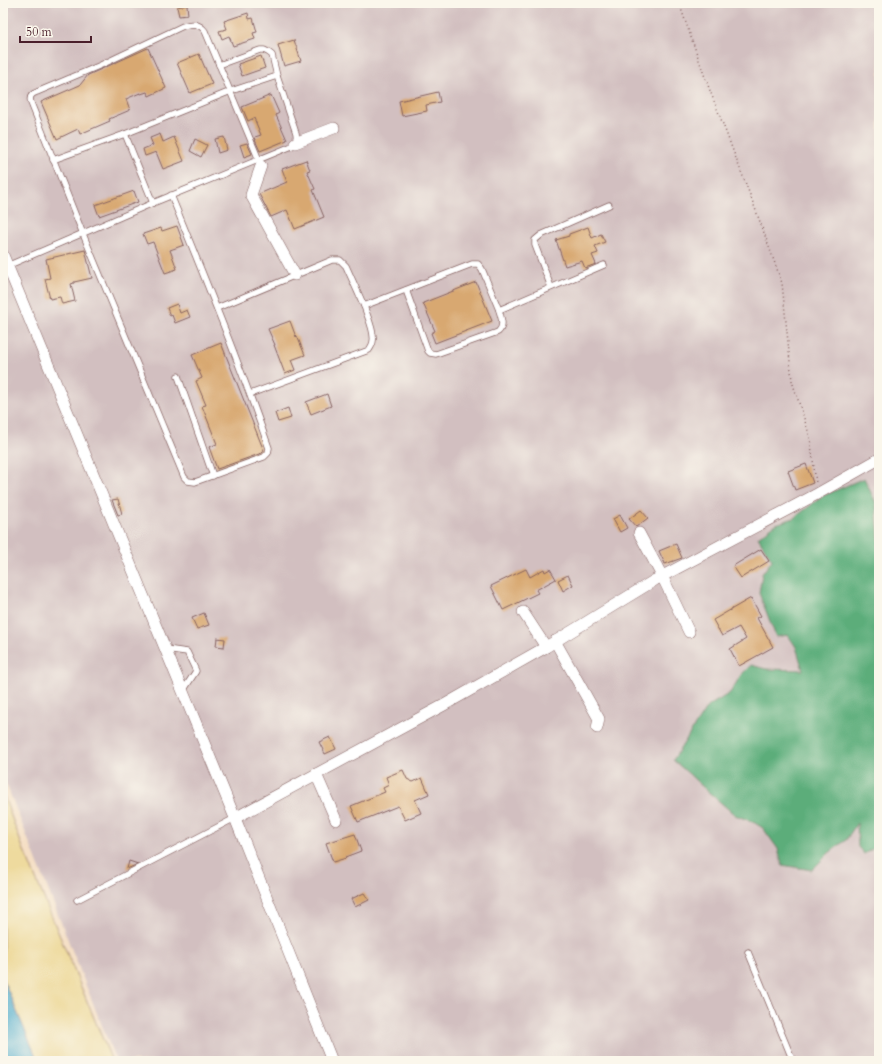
<svg xmlns="http://www.w3.org/2000/svg" width="882" height="1064" viewBox="0 0 882 1064" font-family="Cardo,serif">
<style>
.industrial{fill:#d2bfc0}
.forest{fill:#5cad7a;stroke:#536652}
.sand{fill:#eeda9e;stroke:#9c7c64}
.water{fill:#4eabcc;stroke:#4c657c}
.building{fill:#d8a871}
.lines{fill:none;stroke-linecap:round;stroke-linejoin:round}
.lane-casing{stroke:#866261;stroke-width:7}
.street-casing{stroke:#866261;stroke-width:12}
.path{stroke:#866261;stroke-width:1.5;stroke-dasharray:1 3;stroke-linecap:butt}
.lane{stroke:#fff;stroke-width:5.5}
.street{stroke:#fff;stroke-width:11}
</style>
<rect width="100%" height="100%" fill="#fbf7ec"/>
<filter id="ink" filterUnits="userSpaceOnUse"><feTurbulence type="fractalNoise" baseFrequency=".025" numOctaves="2"/><feDisplacementMap in="SourceGraphic" scale="8" xChannelSelector="R" yChannelSelector="G"/><feConvolveMatrix kernelMatrix="1 2 1 2 8 2 1 2 1" color-interpolation-filters="sRGB"/></filter>
<filter id="wash" filterUnits="userSpaceOnUse"><feTurbulence type="fractalNoise" baseFrequency=".012" numOctaves="4" result="noise"/><feDisplacementMap in="SourceGraphic" scale="16" xChannelSelector="R" yChannelSelector="G"/><feGaussianBlur stdDeviation="0.9" result="paint"/><feColorMatrix in="noise" values="0 0 0 0 0 0 0 0 0 0 0 0 0 0 0 0 0 1.4 0 .05"/><feComposite in="paint" operator="in"/></filter>
<g filter="url(#wash)">
<rect width="100%" height="100%" fill="#f5dfc5"/>
<path class="industrial" d="M3,3H879V1061H116L3,776Z"/>
<path class="forest" d="M864,478L876,503L879,538V845L864,854L858,847L857,823L846,840L829,853L812,870L782,865L778,849L763,828L753,822L735,815L705,789L689,774L673,760L707,707L730,693L741,675L751,665L766,669L803,670L796,647L788,635L776,637L759,593L762,574L772,560L758,537L776,524L794,518L823,496Z"/>
<path class="sand" d="M3,794L23,848L112,1061H38L3,979Z"/>
<path class="water" d="M3,979L38,1061H3Z"/>
<g id="blocks">
<g class="building">
<path d="M187,5L188,15L179,16L177,7Z"/>
<path d="M248,13L249,19L253,18L257,32L253,33L255,39L233,46L229,36L222,39L219,31L227,29L224,21Z"/>
<path d="M294,40L301,61L284,66L278,45Z"/>
<path d="M148,48L166,88L149,96L147,92L141,94L140,93L126,99L130,110L109,119L110,121L80,134L78,129L57,139L41,102L80,85L88,75Z"/>
<path d="M199,54L212,84L190,93L177,63Z"/>
<path d="M261,56L265,68L242,76L238,64Z"/>
<path d="M438,92L440,102L426,105L427,111L402,116L399,101Z"/>
<path d="M271,95L279,113L276,115L287,140L260,151L255,140H256L255,137L261,135L254,118L248,121L242,107Z"/>
<path d="M160,134L163,142L174,137L184,161L163,169L156,152L145,156L143,149L153,145L150,138Z"/>
<path d="M224,137L227,150L218,153L215,139Z"/>
<path d="M195,139L207,145L201,157L190,151Z"/>
<path d="M247,143L252,154L244,157L240,145Z"/>
<path d="M306,160L310,170L307,171L315,189L313,190L324,217L295,229L287,210L271,217L259,194L287,182L282,169Z"/>
<path d="M134,191L138,202L99,216L95,205Z"/>
<path d="M177,226L184,245L170,250L177,269L165,273L153,242L147,244L143,234L161,228L162,231Z"/>
<path d="M588,227L592,238L601,234L605,242L595,246L598,253L592,255L596,264L585,268L582,261L565,266L556,240L569,236V234Z"/>
<path d="M85,250L92,278L74,282V283L71,284L75,301L62,304L60,297L50,299L45,279L50,278L46,259Z"/>
<path d="M476,282L492,321L435,343L431,333L435,331L423,303Z"/>
<path d="M177,304L180,313L187,310L190,317L175,323L172,315L170,316L167,308Z"/>
<path d="M290,321L296,337L297,336L305,355L291,360L295,370L285,374L274,345H275L268,329Z"/>
<path d="M221,343L264,451L262,453L217,469L209,447L217,444L202,406L206,405L196,381L202,378L192,355Z"/>
<path d="M327,394L331,406L311,414L306,402Z"/>
<path d="M288,408L291,418L278,422L275,413Z"/>
<path d="M806,464L813,483L795,490L788,471Z"/>
<path d="M118,499L122,514L118,515L112,500Z"/>
<path d="M641,510L648,518L636,527L629,519Z"/>
<path d="M620,515L627,528L620,532L613,519Z"/>
<path d="M676,544L682,558L665,564L659,551Z"/>
<path d="M761,549L769,561L741,578L733,566Z"/>
<path d="M526,569L530,577L544,569L545,572L550,569L556,579L536,590L538,593L503,610L491,586Z"/>
<path d="M568,575L573,585L563,591L558,580Z"/>
<path d="M751,598L761,616L757,618L773,647L739,666L730,649L746,639L739,627L722,636L713,620Z"/>
<path d="M204,613L209,625L197,629L192,618Z"/>
<path d="M217,638L225,639L224,647L216,646Z"/>
<path d="M330,737L336,749L325,754L319,742Z"/>
<path d="M403,770L407,779L413,782L422,778L429,794L415,800L421,813L405,820L398,806L358,822L351,806L385,792L383,788L389,785L386,777Z"/>
<path d="M355,834L361,851L345,857L346,858L333,862L326,843Z"/>
<path d="M129,861L138,864L127,869Z"/>
<path d="M364,893L369,900L355,907L351,899Z"/>
</g>
</g>
</g>
<g filter="url(#ink)">
<use href="#blocks" fill-opacity="0" stroke="#866261" stroke-width="1"/>
<g class="lines">
<defs>
<g id="lane">
<path d="M125,134L153,203"/>
<path d="M53,160L125,134L231,91L277,76"/>
<path d="M171,195C205,279 239,362 269,448L268,453L264,457L195,482L188,481L184,477L83,234L31,103C29,97 31,94 37,92L101,65L183,26C192,23 199,23 205,31L259,160"/>
<path d="M7,266L153,203L292,146C296,142 297,139 296,133L277,76L272,55L268,52L264,50H260L219,65"/>
<path d="M551,287L535,245V240L541,235L609,205"/>
<path d="M406,290L428,351L430,353L436,354L498,332C505,326 501,318 499,310"/>
<path d="M217,308L332,260H340L346,266L364,306L472,264H478L482,269L499,310L604,265"/>
<path d="M178,376L213,476"/>
<path d="M250,394L369,350C371,347 373,344 373,341C375,332 367,315 364,306"/>
<path d="M166,649L187,652L196,671L183,691"/>
<path d="M77,900L235,818"/>
<path d="M748,952L793,1061"/>
</g>
<g id="street">
<path d="M295,143L334,128"/>
<path d="M261,166L251,195L295,275"/>
<path d="M3,255L235,818L332,1061"/>
<path d="M639,533L662,576L689,632"/>
<path d="M523,612L546,647"/>
<path d="M555,641L599,719L597,728"/>
<path d="M316,774L336,820"/>
<path d="M235,818L444,705L546,647L655,580L817,494L879,459"/>
</g>
</defs>
<use href="#lane" class="lane-casing"/>
<use href="#street" class="street-casing"/>
<path class="path" d="M679,3L706,80L755,208L782,283L792,381L810,437L816,483"/>
<use href="#lane" class="lane"/>
<use href="#street" class="street"/>
</g>
</g>
<rect width="882" height="1064" fill="none" stroke="#fbf7ec" stroke-width="16"/>
<path d="M20 36v6h71v-6" fill="none" stroke="#4a1f2b" stroke-width="2"/>
<text x="26" y="36" font-size="12" fill="#4a1f2b" stroke="#fbf7ec" stroke-width="3" paint-order="stroke">50 m</text>
</svg>
